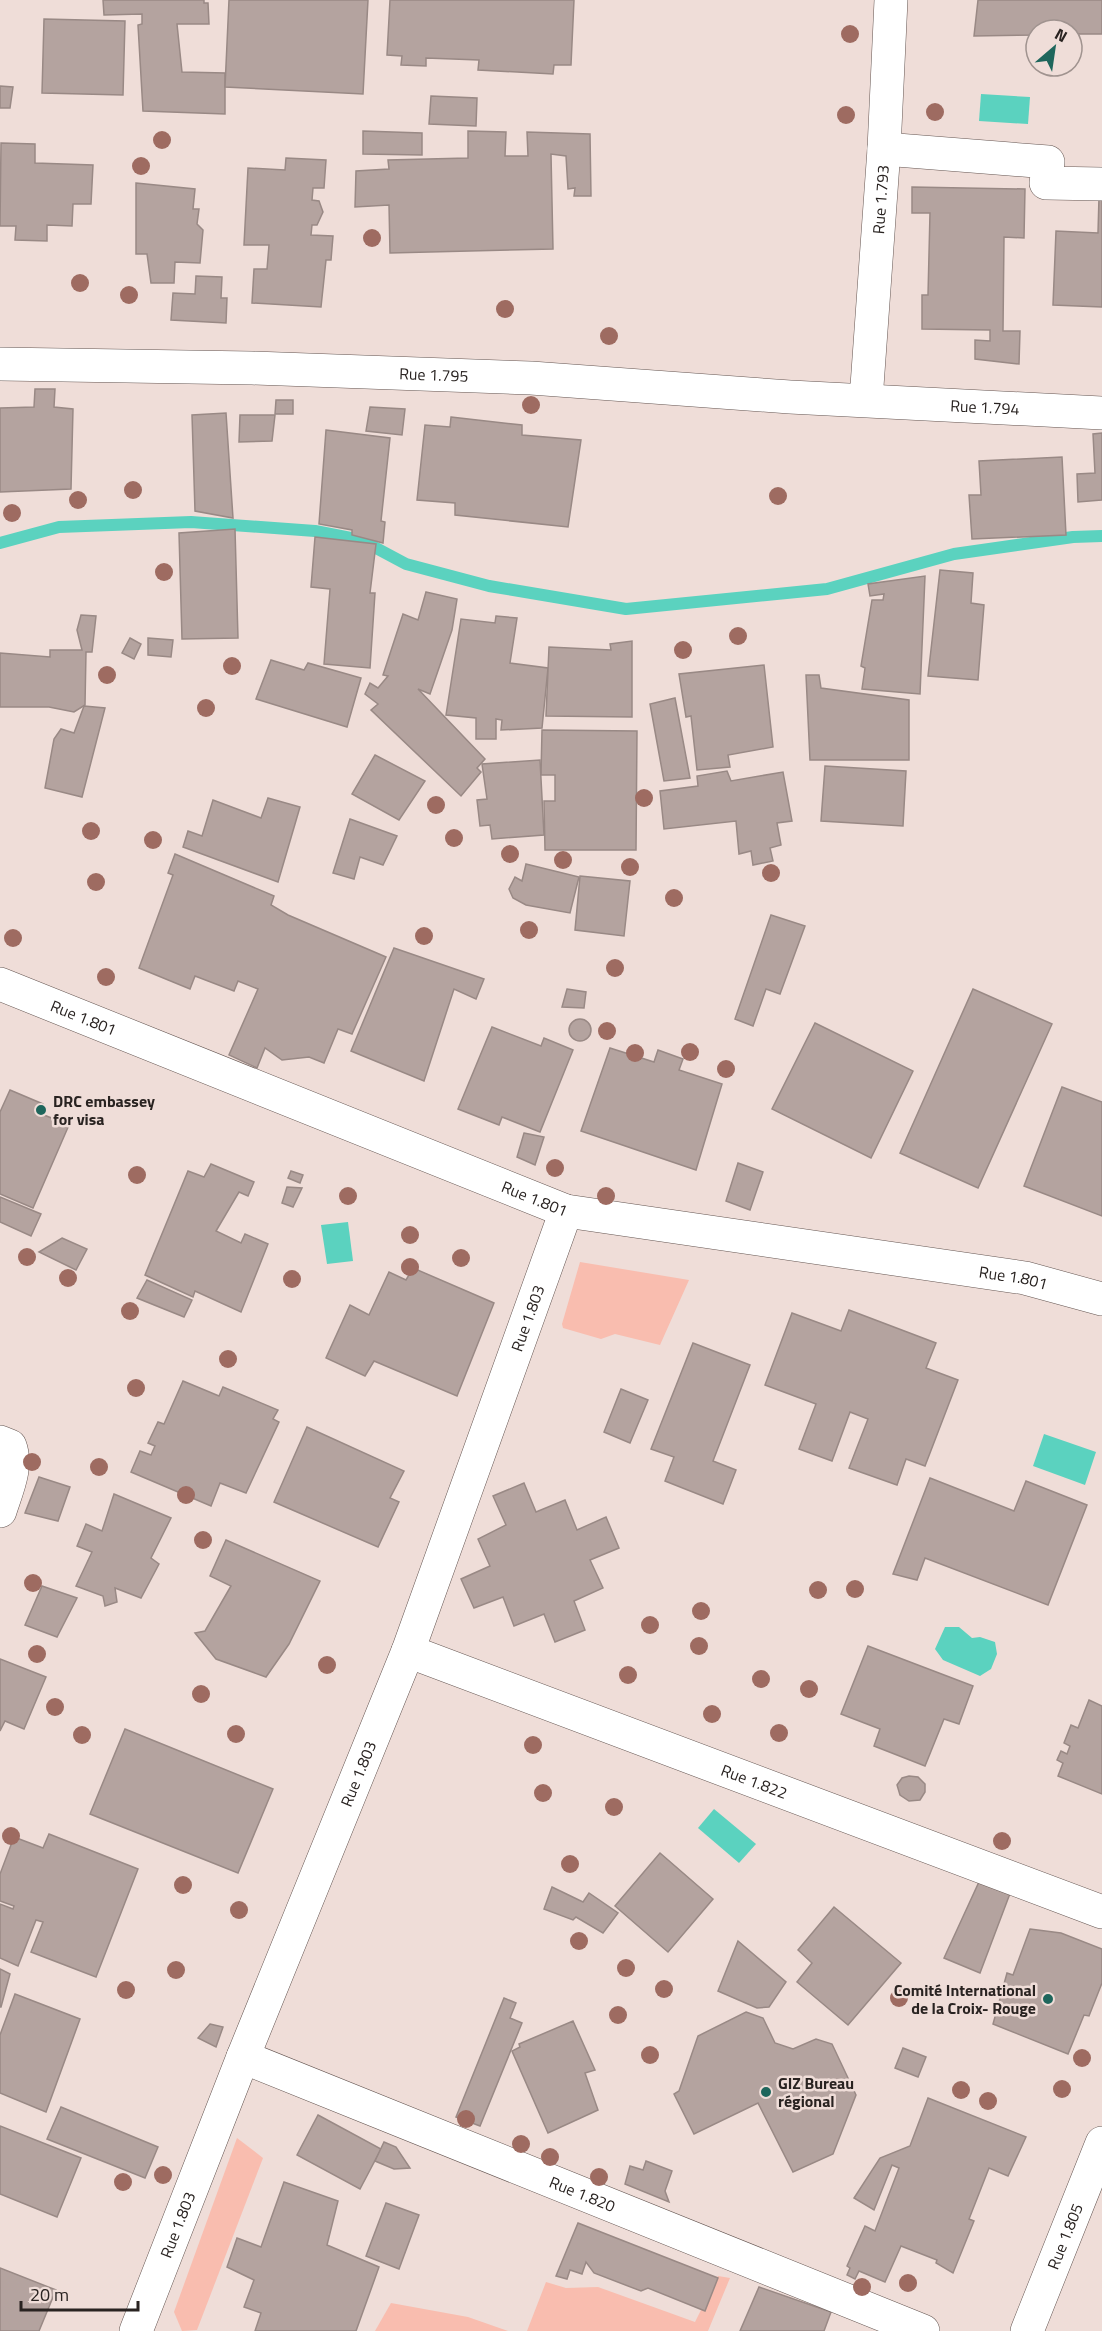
<svg xmlns="http://www.w3.org/2000/svg" width="1102" height="2331" viewBox="0 0 1102 2331" font-family="'Titillium Web',sans-serif">
<style>
.green{fill:#f9bdaf}
.water{fill:#5bd2bf}
.lines{fill:none;stroke-linecap:round;stroke-linejoin:round}
.stream{stroke:#5bd2bf;stroke-width:12}
.building{fill:#b4a39f;stroke:#998985;stroke-width:1.5}
.minor-casing{stroke:#655652;stroke-width:34}
.minor{stroke:#fff;stroke-width:33}
.tree{fill:#9e6b61}
.poi-dot{fill:#1e665c;stroke:#efddd8;stroke-width:2}
.labels{text-anchor:middle;dominant-baseline:central;stroke-width:5;stroke-linejoin:round;paint-order:stroke}
.street-label{font-size:16px;fill:#292321;stroke:#efddd8}
.poi-label{font-size:16px;font-weight:bold;fill:#292321;stroke:#efddd8;text-anchor:start}
</style>
<rect width="100%" height="100%" fill="#efddd8"/>
<g class="green">
<path d="M580,1262L689,1280L660,1345L615,1334L601,1339L563,1328L562,1324Z"/>
<path d="M237,2138L263,2158L197,2330L182,2331L174,2312Z"/>
<path d="M718,2276L730,2278L708,2331H527L546,2282L566,2288L598,2287L695,2322Z"/>
<path d="M391,2303L468,2317L508,2331H375Z"/>
</g>
<g class="water">
<path d="M981,94L1030,97L1028,124L979,121Z"/>
<path d="M348,1222L353,1261L327,1264L321,1225Z"/>
<path d="M1044,1434L1096,1452L1085,1485L1033,1466Z"/>
<path d="M945,1627H959L972,1638L980,1637L995,1642L997,1654L991,1669L980,1676L943,1660L935,1649Z"/>
<path d="M714,1809L756,1844L739,1863L698,1828Z"/>
</g>
<g class="lines">
<path class="stream" d="M0,543L59,527L191,522L315,531L361,540L406,564L489,586L626,609L827,589L954,554L1073,537L1102,536"/>
</g>
<g class="building">
<path d="M103,0H204V3H208L209,24H177L182,72L225,73V114L143,111L138,25L142,24V14L104,15Z"/>
<path d="M229,0H368L363,94L225,87Z"/>
<path d="M390,0H574L571,65H554L553,74L478,70L479,60L426,58V66L401,65L402,56L387,55Z"/>
<path d="M978,0H1102V34H1072V30H1036V35L974,36Z"/>
<path d="M44,19L125,21L123,95L42,93Z"/>
<path d="M0,86L13,87L10,108H0Z"/>
<path d="M431,96L477,98L476,126L429,124Z"/>
<path d="M363,131L422,133V155L363,154Z"/>
<path d="M468,131L506,132L505,156H528L527,132L590,134L591,196H574L575,188L568,189L566,156L551,154L553,249L390,253L389,205L355,207L356,171L389,169L388,160L468,158Z"/>
<path d="M1,143L35,144V163L93,165L91,204H73L72,226L47,225V241L15,240L16,226H0Z"/>
<path d="M286,158L326,160L324,188H313L312,200L319,201L323,212L317,225H312L311,235L333,236L331,260H326L321,307L252,303L254,269H267L269,245H244L248,168L285,170Z"/>
<path d="M136,183L195,189L193,209H199L197,224L203,230L200,263L175,262L174,283H151L147,254H136Z"/>
<path d="M912,187L1025,189L1024,238L1004,237L1003,331H1020L1019,364L975,359V340L990,341V330L922,329V295H928L930,213H912Z"/>
<path d="M1099,197H1102V307L1053,305L1056,231L1098,233Z"/>
<path d="M196,276L222,277L221,298H227L226,323L171,320L173,293L195,294Z"/>
<path d="M35,389H55L54,407L73,409L71,489L0,492V408L34,407Z"/>
<path d="M276,400H293V414H275Z"/>
<path d="M370,407L405,409L402,435L366,431Z"/>
<path d="M226,413L233,518L195,511L192,415Z"/>
<path d="M240,415H275L272,441L239,442Z"/>
<path d="M451,417L522,425V435L581,440L568,527L455,515V503L417,500L425,425L450,427Z"/>
<path d="M326,430L390,438L381,521L385,522L383,543L352,535V530L319,524Z"/>
<path d="M1102,433V500L1078,502L1077,474L1095,473L1093,434Z"/>
<path d="M1062,457L1066,535L972,539L969,495H981L979,461Z"/>
<path d="M235,529L238,638L182,639L179,533Z"/>
<path d="M315,537L376,544L370,593H375L370,668L324,664L330,589L311,587Z"/>
<path d="M940,570L973,573L971,603L984,605L978,680L928,676Z"/>
<path d="M925,576L920,694L862,689L865,668L861,666L872,600H883L884,594L870,596L868,584Z"/>
<path d="M426,592L457,599L452,630L430,694L418,689L485,759L477,768L481,772L461,796L371,710L378,704L365,694L370,683L378,688L388,676L383,675L403,614L418,620Z"/>
<path d="M81,615L96,616L92,652H86L85,705L74,712L49,707H0V653L50,657V650H82L77,630Z"/>
<path d="M496,616L517,618L510,663L548,668L542,728L501,730L502,720L496,719V739H476V718L446,715L461,619L495,623Z"/>
<path d="M130,638L141,644L134,659L122,653Z"/>
<path d="M148,638L173,640L171,657L148,655Z"/>
<path d="M632,641V717L546,716L549,647L611,650L610,644Z"/>
<path d="M271,660L304,670L308,663L361,678L347,727L256,699Z"/>
<path d="M764,665L773,747L728,755L730,767L697,770L691,716L686,717L679,674Z"/>
<path d="M806,675H819L821,688L909,700V760H810Z"/>
<path d="M675,698L690,778L664,781L650,704Z"/>
<path d="M84,706L105,708L82,797L45,788L54,739L61,729L74,733Z"/>
<path d="M542,730L637,731L636,850H545L544,801H555V775H541Z"/>
<path d="M375,755L425,781L399,820L352,794Z"/>
<path d="M540,760L544,835L492,839L490,825L480,826L477,800L487,799L482,764Z"/>
<path d="M825,766L906,771L903,826L821,821Z"/>
<path d="M727,771L731,781L783,772L792,821L777,823L781,845L770,848L773,861L753,865L751,851L739,854L736,821L664,829L660,791L698,786L697,776Z"/>
<path d="M268,798L300,807L278,882L183,847L188,831L202,836L213,800L261,818Z"/>
<path d="M350,819L397,836L383,865L360,857L354,879L333,873Z"/>
<path d="M175,854L274,896L271,905L288,915L386,957L352,1034L338,1029L324,1063L309,1057L282,1060L265,1048L257,1068L229,1055L258,989L238,981L234,991L195,976L190,989L139,968L173,875L168,873Z"/>
<path d="M526,864L579,877L570,913L526,905L513,898L509,889L515,877L522,881Z"/>
<path d="M580,876L630,881L624,936L575,930Z"/>
<path d="M771,915L805,926L780,994L766,989L753,1026L735,1019Z"/>
<path d="M394,948L484,979L476,999L454,989L424,1081L351,1051Z"/>
<path d="M567,989L586,992L584,1008L562,1007Z"/>
<path d="M973,989L1052,1024L978,1188L900,1153Z"/>
<circle cx="580" cy="1030" r="11"/>
<path d="M815,1023L913,1071L871,1158L772,1109Z"/>
<path d="M492,1027L541,1046L544,1038L573,1050L540,1132L502,1117L499,1125L458,1109Z"/>
<path d="M610,1048L654,1062L658,1050L683,1059L679,1070L722,1084L696,1170L581,1131Z"/>
<path d="M1062,1087L1102,1102V1216L1024,1186Z"/>
<path d="M10,1090L43,1104L39,1113L69,1125L33,1208L0,1194V1112Z"/>
<path d="M524,1133L544,1137L535,1165L517,1157Z"/>
<path d="M738,1163L763,1172L750,1210L726,1201Z"/>
<path d="M211,1164L254,1182L248,1196L239,1192L216,1231L241,1243L245,1234L268,1244L241,1312L195,1291L193,1297L145,1275L188,1171L204,1177Z"/>
<path d="M291,1171L303,1175L300,1183L288,1178Z"/>
<path d="M287,1187L302,1188L293,1207L282,1203Z"/>
<path d="M0,1197L41,1214L31,1236L0,1222Z"/>
<path d="M62,1238L87,1249L76,1270L39,1252Z"/>
<path d="M413,1268L494,1303L457,1396L374,1361L365,1376L326,1358L350,1305L369,1315L389,1272L406,1280Z"/>
<path d="M147,1280L192,1300L184,1317L137,1298Z"/>
<path d="M849,1310L936,1343L926,1368L958,1380L925,1466L906,1459L897,1485L849,1468L868,1419L850,1412L832,1461L799,1449L816,1404L765,1385L792,1313L841,1331Z"/>
<path d="M693,1343L750,1365L713,1461L736,1470L723,1504L665,1481L674,1457L651,1449Z"/>
<path d="M183,1381L219,1396L223,1387L278,1410L273,1419L279,1422L246,1493L220,1483L211,1506L131,1472L140,1451L151,1455L155,1446L148,1443L158,1422L164,1424Z"/>
<path d="M621,1389L648,1400L630,1443L604,1432Z"/>
<path d="M307,1427L404,1471L390,1498L399,1502L378,1547L274,1502Z"/>
<path d="M39,1477L70,1487L58,1521L25,1513Z"/>
<path d="M930,1478L1014,1511L1026,1481L1087,1505L1048,1605L925,1558L917,1580L893,1574Z"/>
<path d="M524,1483L536,1512L565,1500L577,1530L606,1517L619,1548L590,1560L603,1588L574,1601L585,1630L555,1642L544,1614L514,1626L503,1597L474,1608L461,1579L490,1566L478,1539L506,1525L493,1496Z"/>
<path d="M114,1494L171,1518L151,1558L159,1564L141,1598L115,1588L117,1602L105,1606L103,1596L76,1586L92,1552L77,1546L86,1524L102,1531Z"/>
<path d="M226,1540L320,1581L289,1644L266,1677L216,1659L195,1633L205,1631L231,1586L210,1576Z"/>
<path d="M42,1586L77,1598L57,1637L25,1625Z"/>
<path d="M868,1646L973,1686L959,1724L944,1719L925,1766L874,1746L880,1729L841,1714Z"/>
<path d="M0,1659L46,1677L24,1729L5,1721L0,1731Z"/>
<path d="M1089,1700L1102,1706V1794L1058,1776L1063,1763L1057,1760L1061,1751L1067,1754L1070,1746L1064,1743L1071,1725L1078,1728Z"/>
<path d="M125,1729L273,1789L238,1873L90,1814Z"/>
<path d="M909,1776L918,1777L925,1784V1792L920,1800L909,1801L900,1795L897,1785L902,1778Z"/>
<path d="M49,1834L138,1869L96,1977L31,1952L43,1922L36,1920L18,1966L0,1958V1904L13,1909L14,1906L0,1901V1874L14,1837L43,1848Z"/>
<path d="M660,1853L713,1899L668,1952L615,1906Z"/>
<path d="M984,1871L1014,1883L980,1973L944,1958Z"/>
<path d="M552,1887L583,1902L589,1893L618,1913L603,1933L576,1917L573,1920L544,1909Z"/>
<path d="M834,1907L901,1963L848,2025L797,1982L812,1963L798,1950Z"/>
<path d="M1030,1929L1061,1933L1102,1949V1983L1089,2016L1084,2015L1068,2054L993,2024L1007,1973L1013,1975Z"/>
<path d="M738,1941L786,1982L769,2007L757,2008L718,1991Z"/>
<path d="M0,1969L10,1974L1,2007H0Z"/>
<path d="M15,1994L80,2019L46,2112L0,2093V2035Z"/>
<path d="M504,1998L516,2003L510,2018L522,2023L480,2126L456,2117Z"/>
<path d="M746,2012L763,2018L775,2043L793,2049L816,2039L832,2044L856,2095L833,2154L793,2172L758,2103L694,2134L674,2094L679,2091L698,2036Z"/>
<path d="M573,2021L595,2070L585,2073L598,2110L548,2133L512,2051L520,2047L519,2044Z"/>
<path d="M210,2024L223,2027L216,2047L198,2038Z"/>
<path d="M903,2048L926,2057L918,2077L895,2068Z"/>
<path d="M928,2098L1026,2137L1008,2176L989,2168L969,2219L974,2221L953,2273L936,2263L937,2260L901,2246L885,2282L859,2271L855,2279L847,2275L850,2268L847,2266L865,2226L875,2231L899,2168L892,2165L874,2210L854,2198L880,2158L910,2146Z"/>
<path d="M61,2107L158,2147L145,2178L47,2139Z"/>
<path d="M318,2115L381,2149L360,2189L297,2155Z"/>
<path d="M0,2126L81,2158L57,2217L0,2194Z"/>
<path d="M384,2142L396,2147L410,2168L394,2169L375,2161Z"/>
<path d="M646,2161L672,2171L665,2191L669,2202L625,2184L630,2166L643,2170Z"/>
<path d="M284,2182L338,2201L327,2245L379,2267L356,2331H255L261,2313L244,2307L254,2280L227,2267L237,2238L261,2247Z"/>
<path d="M386,2203L419,2215L399,2269L366,2256Z"/>
<path d="M578,2223L718,2278L705,2311L648,2288L641,2291L594,2273L586,2262L582,2274L570,2270L567,2279L556,2276Z"/>
<path d="M0,2268L56,2290L39,2331H0Z"/>
<path d="M759,2287L831,2312L824,2331H740Z"/>
</g>
<g class="lines">
<defs>
<g id="minor">
<path d="M884,149L1048,162L1046,183L1102,184"/>
<path id="s1" d="M0,364L252,368L531,378L790,397L1102,413"/>
<path id="s2" d="M866,400L884,149L891,0"/>
<path id="s3" d="M0,984L566,1211L1025,1278L1102,1299"/>
<path d="M0,1442L10,1446C18,1467 6,1491 0,1511"/>
<path id="s4" d="M408,1651L1102,1912"/>
<path id="s5" d="M243,2057L923,2331"/>
<path id="s6" d="M136,2331L243,2057L408,1651L566,1211"/>
<path id="s7" d="M1027,2331L1102,2143"/>
</g>
</defs>
<use href="#minor" class="minor-casing"/>
<use href="#minor" class="minor"/>
</g>
<g class="tree">
<circle cx="850" cy="34" r="9"/>
<circle cx="935" cy="112" r="9"/>
<circle cx="846" cy="115" r="9"/>
<circle cx="162" cy="140" r="9"/>
<circle cx="141" cy="166" r="9"/>
<circle cx="372" cy="238" r="9"/>
<circle cx="80" cy="283" r="9"/>
<circle cx="129" cy="295" r="9"/>
<circle cx="505" cy="309" r="9"/>
<circle cx="609" cy="336" r="9"/>
<circle cx="531" cy="405" r="9"/>
<circle cx="133" cy="490" r="9"/>
<circle cx="778" cy="496" r="9"/>
<circle cx="78" cy="500" r="9"/>
<circle cx="12" cy="513" r="9"/>
<circle cx="164" cy="572" r="9"/>
<circle cx="738" cy="636" r="9"/>
<circle cx="683" cy="650" r="9"/>
<circle cx="232" cy="666" r="9"/>
<circle cx="107" cy="675" r="9"/>
<circle cx="206" cy="708" r="9"/>
<circle cx="644" cy="798" r="9"/>
<circle cx="436" cy="805" r="9"/>
<circle cx="91" cy="831" r="9"/>
<circle cx="454" cy="838" r="9"/>
<circle cx="153" cy="840" r="9"/>
<circle cx="510" cy="854" r="9"/>
<circle cx="563" cy="860" r="9"/>
<circle cx="630" cy="867" r="9"/>
<circle cx="771" cy="873" r="9"/>
<circle cx="96" cy="882" r="9"/>
<circle cx="674" cy="898" r="9"/>
<circle cx="529" cy="930" r="9"/>
<circle cx="424" cy="936" r="9"/>
<circle cx="13" cy="938" r="9"/>
<circle cx="615" cy="968" r="9"/>
<circle cx="106" cy="977" r="9"/>
<circle cx="607" cy="1031" r="9"/>
<circle cx="690" cy="1052" r="9"/>
<circle cx="635" cy="1053" r="9"/>
<circle cx="726" cy="1069" r="9"/>
<circle cx="555" cy="1168" r="9"/>
<circle cx="137" cy="1175" r="9"/>
<circle cx="348" cy="1196" r="9"/>
<circle cx="606" cy="1196" r="9"/>
<circle cx="410" cy="1235" r="9"/>
<circle cx="27" cy="1257" r="9"/>
<circle cx="461" cy="1258" r="9"/>
<circle cx="410" cy="1267" r="9"/>
<circle cx="68" cy="1278" r="9"/>
<circle cx="292" cy="1279" r="9"/>
<circle cx="130" cy="1311" r="9"/>
<circle cx="228" cy="1359" r="9"/>
<circle cx="136" cy="1388" r="9"/>
<circle cx="32" cy="1462" r="9"/>
<circle cx="99" cy="1467" r="9"/>
<circle cx="186" cy="1495" r="9"/>
<circle cx="203" cy="1540" r="9"/>
<circle cx="33" cy="1583" r="9"/>
<circle cx="855" cy="1589" r="9"/>
<circle cx="818" cy="1590" r="9"/>
<circle cx="701" cy="1611" r="9"/>
<circle cx="650" cy="1625" r="9"/>
<circle cx="699" cy="1646" r="9"/>
<circle cx="37" cy="1654" r="9"/>
<circle cx="327" cy="1665" r="9"/>
<circle cx="628" cy="1675" r="9"/>
<circle cx="761" cy="1679" r="9"/>
<circle cx="809" cy="1689" r="9"/>
<circle cx="201" cy="1694" r="9"/>
<circle cx="55" cy="1707" r="9"/>
<circle cx="712" cy="1714" r="9"/>
<circle cx="779" cy="1733" r="9"/>
<circle cx="236" cy="1734" r="9"/>
<circle cx="82" cy="1735" r="9"/>
<circle cx="533" cy="1745" r="9"/>
<circle cx="543" cy="1793" r="9"/>
<circle cx="614" cy="1807" r="9"/>
<circle cx="11" cy="1836" r="9"/>
<circle cx="1002" cy="1841" r="9"/>
<circle cx="570" cy="1864" r="9"/>
<circle cx="183" cy="1885" r="9"/>
<circle cx="239" cy="1910" r="9"/>
<circle cx="579" cy="1941" r="9"/>
<circle cx="626" cy="1968" r="9"/>
<circle cx="176" cy="1970" r="9"/>
<circle cx="664" cy="1989" r="9"/>
<circle cx="126" cy="1990" r="9"/>
<circle cx="899" cy="1998" r="9"/>
<circle cx="618" cy="2015" r="9"/>
<circle cx="650" cy="2055" r="9"/>
<circle cx="1082" cy="2058" r="9"/>
<circle cx="1062" cy="2089" r="9"/>
<circle cx="961" cy="2090" r="9"/>
<circle cx="988" cy="2101" r="9"/>
<circle cx="466" cy="2119" r="9"/>
<circle cx="521" cy="2144" r="9"/>
<circle cx="550" cy="2157" r="9"/>
<circle cx="163" cy="2175" r="9"/>
<circle cx="599" cy="2177" r="9"/>
<circle cx="123" cy="2182" r="9"/>
<circle cx="908" cy="2283" r="9"/>
<circle cx="862" cy="2287" r="9"/>
</g>
<g class="poi-dot">
<circle cx="41" cy="1110" r="6"/>
<circle cx="1048" cy="1999" r="6"/>
<circle cx="766" cy="2092" r="6"/>
</g>
<g class="labels">
<g class="street-label">
<text stroke="none"><textPath href="#s2" startOffset="201">Rue 1.793</textPath></text>
<text stroke="none"><textPath href="#s1" startOffset="434">Rue 1.795</textPath></text>
<text stroke="none"><textPath href="#s1" startOffset="986">Rue 1.794</textPath></text>
<text stroke="none"><textPath href="#s3" startOffset="90">Rue 1.801</textPath></text>
<text stroke="none"><textPath href="#s3" startOffset="576">Rue 1.801</textPath></text>
<text stroke="none"><textPath href="#s3" startOffset="1062">Rue 1.801</textPath></text>
<text stroke="none"><textPath href="#s6" startOffset="1086">Rue 1.803</textPath></text>
<text stroke="none"><textPath href="#s6" startOffset="600">Rue 1.803</textPath></text>
<text stroke="none"><textPath href="#s4" startOffset="370">Rue 1.822</textPath></text>
<text stroke="none"><textPath href="#s5" startOffset="366">Rue 1.820</textPath></text>
<text stroke="none"><textPath href="#s6" startOffset="114">Rue 1.803</textPath></text>
<text stroke="none"><textPath href="#s7" startOffset="102">Rue 1.805</textPath></text>
</g>
<g class="poi-label">
<text x="53" y="1101">DRC embassey<tspan x="53" dy="18">for visa</tspan></text>
<text x="1036" y="1990" text-anchor="end">Comité International<tspan x="1036" dy="18">de la Croix- Rouge</tspan></text>
<text x="778" y="2083">GIZ Bureau<tspan x="778" dy="18">régional</tspan></text>
</g>
</g>
<g transform="translate(1054 48) rotate(29)"><circle r="28" fill="#efddd8" stroke="#a0938f" stroke-width="1.5"/>
<path d="M0-4.5L10 22L0 15L-10 22Z" fill="#1e665c"/>
<text y="-9" font-size="16" font-weight="bold" text-anchor="middle" fill="#292321">N</text>
</g>
<path d="M21 2301v9h117v-9" fill="none" stroke="#292321" stroke-width="3"/>
<text x="30" y="2301" font-size="18" fill="#292321" stroke="#efddd8" stroke-width="4.5" paint-order="stroke">20 m</text>
</svg>
